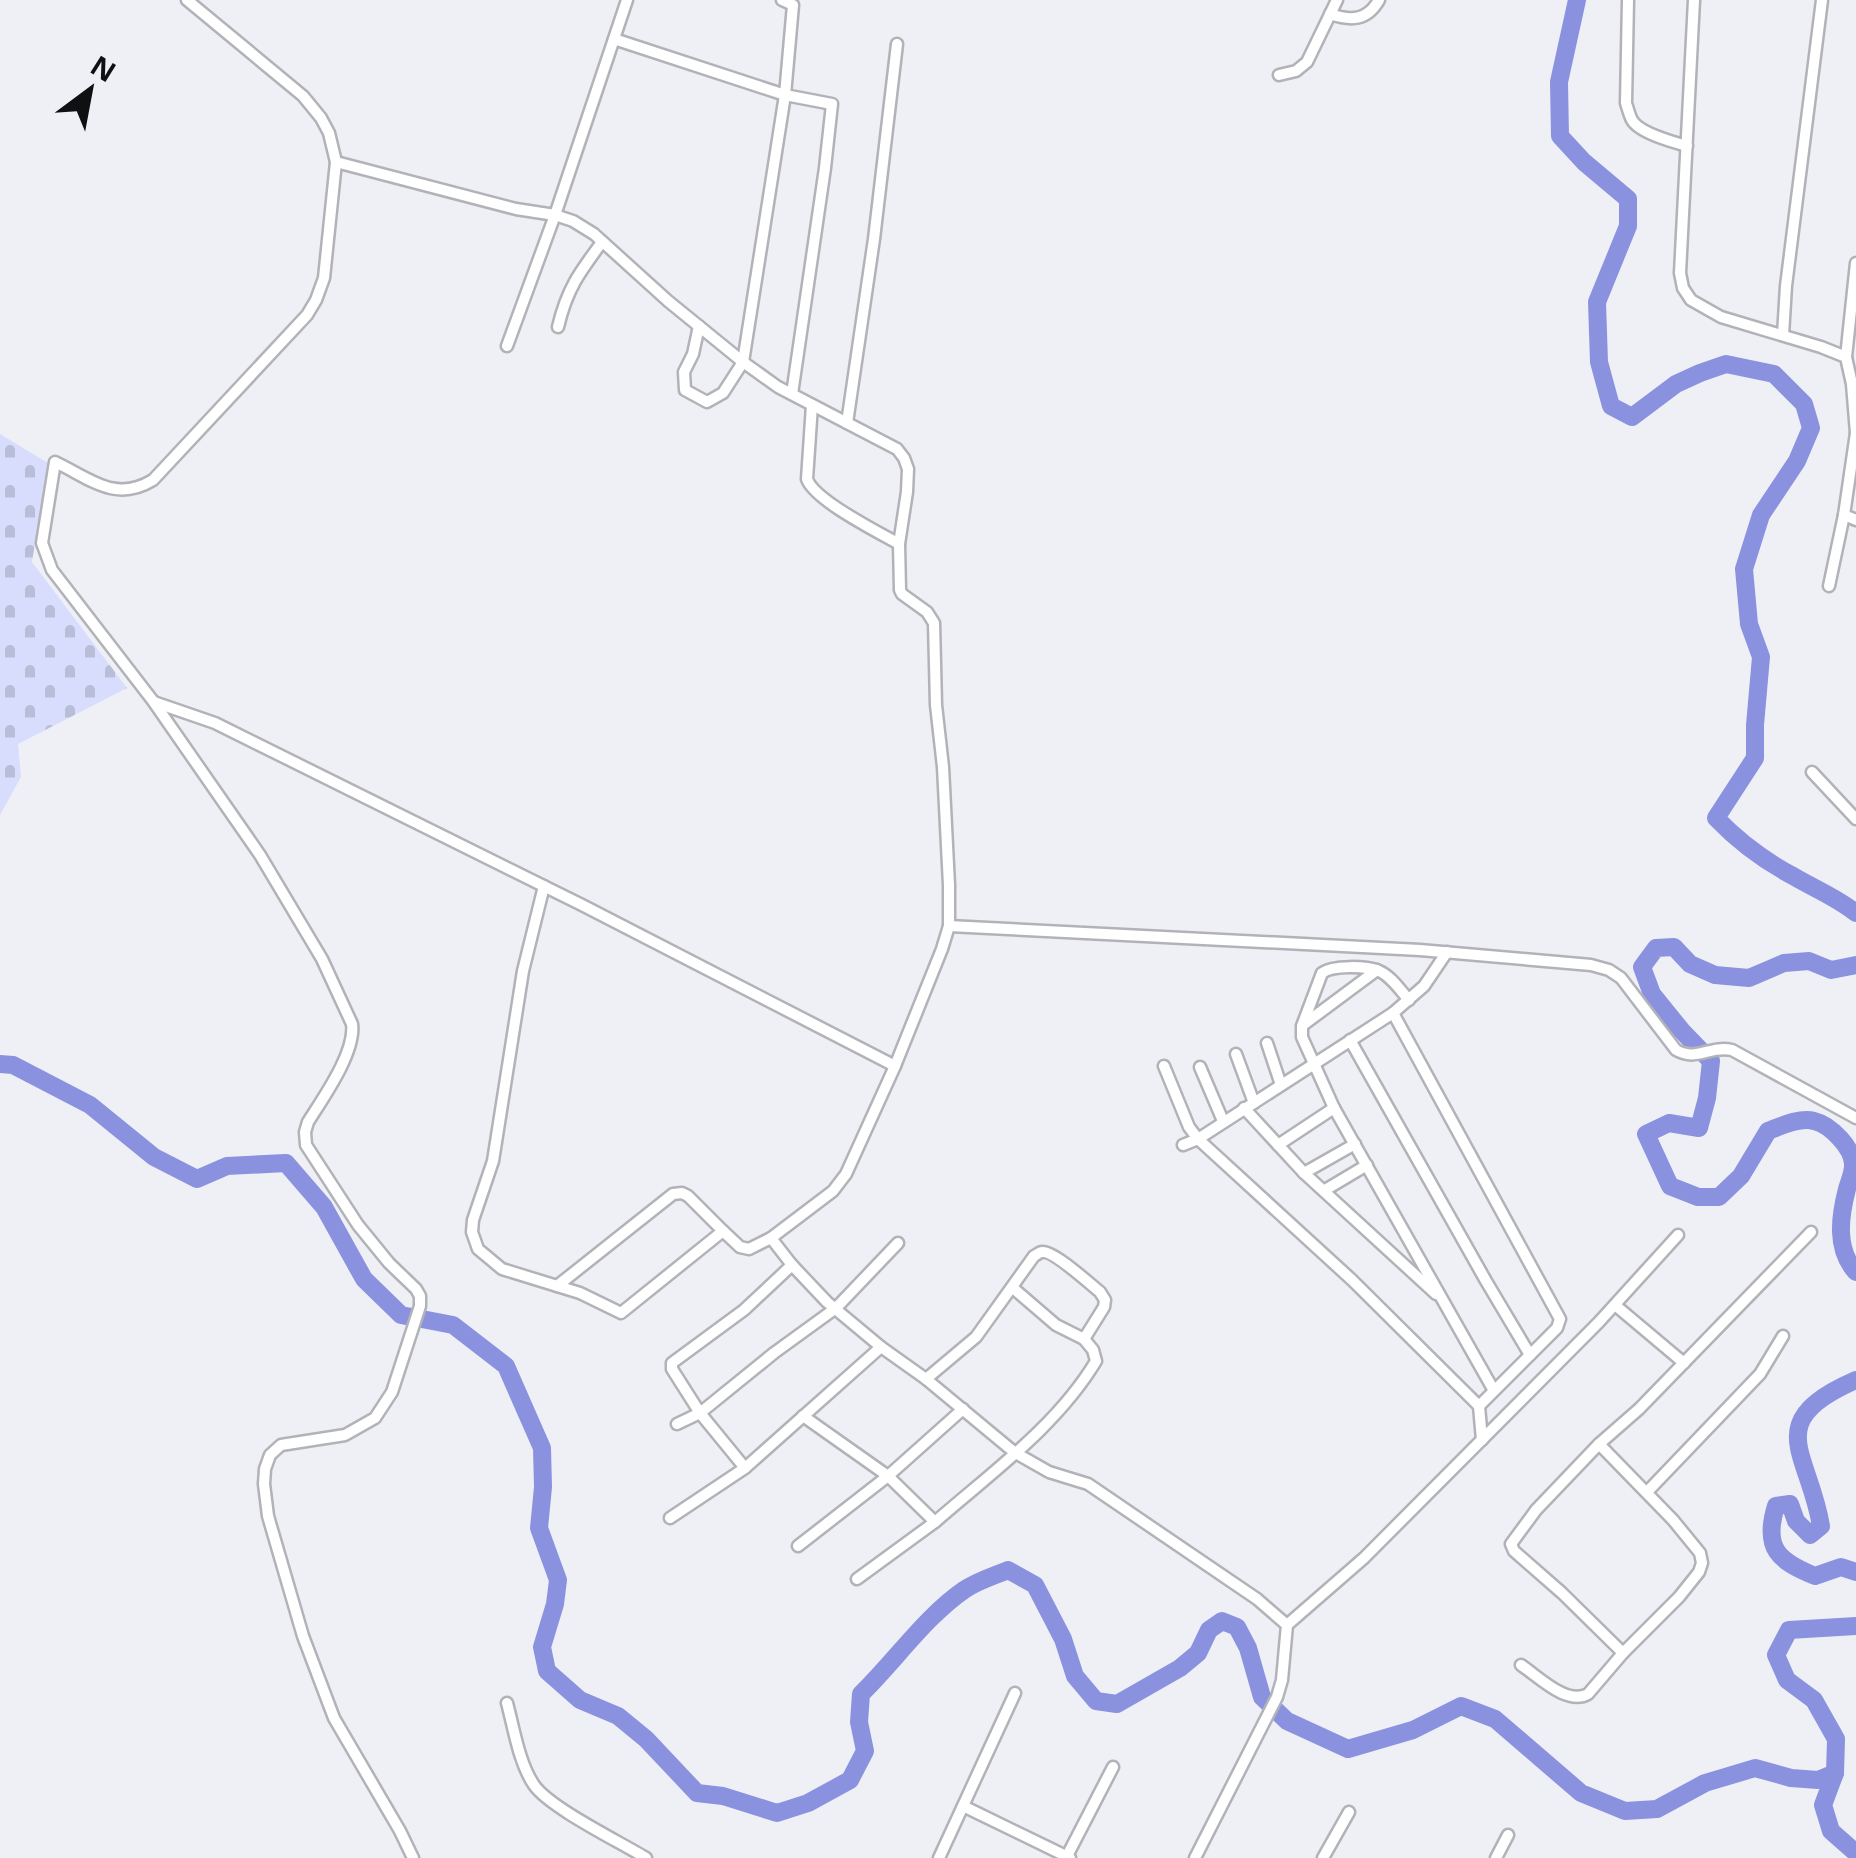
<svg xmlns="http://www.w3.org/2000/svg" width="1856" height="1858" viewBox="0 0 1856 1858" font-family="'Noto Sans',sans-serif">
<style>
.cemetery{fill:url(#cemetery-stones)}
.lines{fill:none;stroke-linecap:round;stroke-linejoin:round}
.river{stroke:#8a92df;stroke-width:18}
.minor-casing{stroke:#b1b3b9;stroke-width:15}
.minor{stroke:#fff;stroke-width:10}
</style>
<defs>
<pattern id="cemetery-stones" width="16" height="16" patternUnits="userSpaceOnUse" patternTransform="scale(2.5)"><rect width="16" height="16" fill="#d8ddfd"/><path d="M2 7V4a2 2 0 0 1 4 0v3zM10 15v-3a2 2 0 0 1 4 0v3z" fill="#b8bdd8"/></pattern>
</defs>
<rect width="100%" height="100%" fill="#eff0f6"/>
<path class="cemetery" d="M0,434L48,463L32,562L127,688L18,744L21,777L0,815Z"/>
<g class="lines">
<g class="river">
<path d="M1577,0L1559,82L1560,136L1584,162L1628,199V226L1597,302L1599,362L1611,406L1632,417L1676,384L1700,373L1726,364L1774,374L1804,404L1811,428L1797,461L1761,515L1744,569L1749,624L1761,657L1755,725V758L1716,818C1738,841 1765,861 1793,876C1815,889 1836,897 1856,913"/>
<path d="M1856,965L1831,970L1809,961L1784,963L1749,978L1715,975L1690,964L1674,947L1656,948L1642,967L1652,994L1682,1031L1711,1061L1707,1098L1699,1128L1669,1123L1646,1134L1670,1186L1698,1197H1719L1741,1176L1768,1131C1781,1126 1800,1117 1814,1121C1831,1125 1854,1149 1853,1166C1853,1173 1849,1182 1847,1189C1840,1216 1835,1249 1856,1272"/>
<path d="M0,1064L13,1065L90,1105L154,1157L197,1179L227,1166L286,1163L324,1207L364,1279L401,1315L453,1325L506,1366L542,1448L543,1487L539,1528L558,1580L555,1604L542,1647L547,1671L580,1700L618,1716L646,1739L697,1793L723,1796L777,1813L808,1803L850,1780L865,1751L859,1722L861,1694C895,1661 925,1617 964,1590C977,1581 994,1576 1008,1570L1035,1585L1063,1639L1075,1676L1096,1701L1117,1704L1180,1668L1198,1653L1209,1630L1222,1621L1237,1627L1248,1648L1262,1697L1287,1721L1348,1749L1413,1730L1461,1706L1495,1719L1581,1793L1625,1811L1657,1809L1705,1783L1755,1768L1791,1778L1818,1780L1835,1773"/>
<path d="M1856,1380C1760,1422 1809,1452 1821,1526L1810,1535L1796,1521L1790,1504L1776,1506C1763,1548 1778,1561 1815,1576L1841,1567L1856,1572"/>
<path d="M1856,1626L1789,1630L1776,1655L1787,1680L1814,1700L1836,1739L1835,1773L1823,1805L1831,1831L1856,1853"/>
</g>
<defs>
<g id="minor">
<path d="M187,0L303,96L321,118L329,133L336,162L324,278L316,300L307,315L153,480C115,503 91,479 55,462L42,543L52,570L153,701L260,855L322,959L352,1024C356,1052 323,1098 308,1122L305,1132L306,1145L358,1225L389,1263L416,1289L420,1296V1306L392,1392L375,1418L345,1435L281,1445L270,1455L265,1469L264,1484L268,1516L303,1636L334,1718L400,1831L413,1858"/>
<path d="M782,0L793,5L785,95L832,104L825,168L792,394"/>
<path d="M1628,0L1626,103C1627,106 1630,117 1632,120C1639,133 1673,142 1687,146"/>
<path d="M1694,0L1680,273L1683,288L1691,300L1721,317L1821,347L1846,357L1852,384L1856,433"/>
<path d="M1330,14C1351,21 1367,21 1379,0"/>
<path d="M614,39L785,95L743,362L723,393L707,402L685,390L684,372L693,354L699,326"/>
<path d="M1279,75L1296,71L1307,62L1337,0"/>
<path d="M336,162L516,209L555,215L573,221L594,234L668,301L743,362L778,387L897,449L904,458L908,469L907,492L899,544L900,590L902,594L927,612L934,623L936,705L943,767L949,885V926L942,949L895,1066L846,1174L833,1191L771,1238L749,1249L740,1247L723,1231L621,1313L580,1293L502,1269L478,1249L472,1232L473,1220L493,1161L523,971L544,886"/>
<path d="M558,327C567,289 579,273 602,242"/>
<path d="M1783,335L1786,286L1822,0"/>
<path d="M507,346L555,215L627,0"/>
<path d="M1846,357L1856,263"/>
<path d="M812,405L807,479C814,500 878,532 899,544"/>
<path d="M847,423L874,239L897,44"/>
<path d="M1856,433L1844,515L1856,520"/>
<path d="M1829,586L1844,515"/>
<path d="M154,702L215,723L582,905L895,1066"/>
<path d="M1812,772L1856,819"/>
<path d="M949,926L1420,950L1591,965L1609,970L1621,978L1676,1050C1697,1062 1709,1045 1732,1050L1856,1118"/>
<path d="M1409,1000C1400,990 1391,976 1379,971C1366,966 1333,965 1322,973L1302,1026V1037L1334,1108L1493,1389"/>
<path d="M1393,1013L1560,1319L1557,1328L1479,1406"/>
<path d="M1303,1025L1377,970"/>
<path d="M1350,1040L1486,1281L1530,1355"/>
<path d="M1267,1043L1281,1085"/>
<path d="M1236,1054L1254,1103"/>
<path d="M1164,1066L1189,1127L1198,1139L1352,1280L1479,1406L1482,1440"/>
<path d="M1200,1067L1223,1121"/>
<path d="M1244,1108L1304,1173L1436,1294"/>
<path d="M1183,1145L1198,1139L1393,1013L1424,986L1447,952"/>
<path d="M1278,1145L1334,1108"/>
<path d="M1304,1173L1355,1144"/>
<path d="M1325,1190L1367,1165"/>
<path d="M771,1238L792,1265L827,1302L881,1347L926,1379L1014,1452L1049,1472L1088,1484L1257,1599L1287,1625"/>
<path d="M557,1286L673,1194L682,1193L688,1196L723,1231"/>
<path d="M1013,1288L1056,1325L1084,1339"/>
<path d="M1615,1305L1684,1363"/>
<path d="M803,1416L888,1476L935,1522C991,1473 1057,1426 1096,1361L1093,1350L1084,1339L1104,1307L1105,1300L1100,1292C1090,1284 1053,1250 1042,1252C1039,1252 1037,1255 1034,1256L976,1337L926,1379"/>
<path d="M677,1424L700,1413L774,1353L836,1308L898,1243"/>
<path d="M1599,1444L1673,1520L1700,1553L1702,1563L1699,1572L1679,1597L1623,1653"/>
<path d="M745,1468L700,1413L672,1369V1363L744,1310L792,1265"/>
<path d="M1647,1492L1760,1374L1783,1336"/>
<path d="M670,1518L745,1468L881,1347"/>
<path d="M798,1546L888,1476L963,1409"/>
<path d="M857,1579L935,1522"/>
<path d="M1521,1665C1539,1677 1567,1706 1588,1694L1623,1653L1562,1593L1514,1551L1511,1544L1536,1510L1599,1444L1639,1409L1811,1232"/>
<path d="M507,1703C514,1729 519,1763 534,1785C550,1808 620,1842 646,1858"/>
<path d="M963,1806L1070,1858"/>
<path d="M939,1858L1015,1693"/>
<path d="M1066,1858L1113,1767"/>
<path d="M1195,1858L1277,1697L1282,1680L1287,1625L1364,1558L1599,1322L1678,1235"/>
<path d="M1323,1858L1349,1812"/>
<path d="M1496,1858L1508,1835"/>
</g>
</defs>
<use href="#minor" class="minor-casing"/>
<use href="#minor" class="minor"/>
</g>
<g transform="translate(90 90) rotate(32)" stroke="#eff0f6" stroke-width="8" paint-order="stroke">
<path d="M0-8L18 38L0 25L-18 38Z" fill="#0f1012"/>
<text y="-15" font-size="28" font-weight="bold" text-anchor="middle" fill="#0f1012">N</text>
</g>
</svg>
